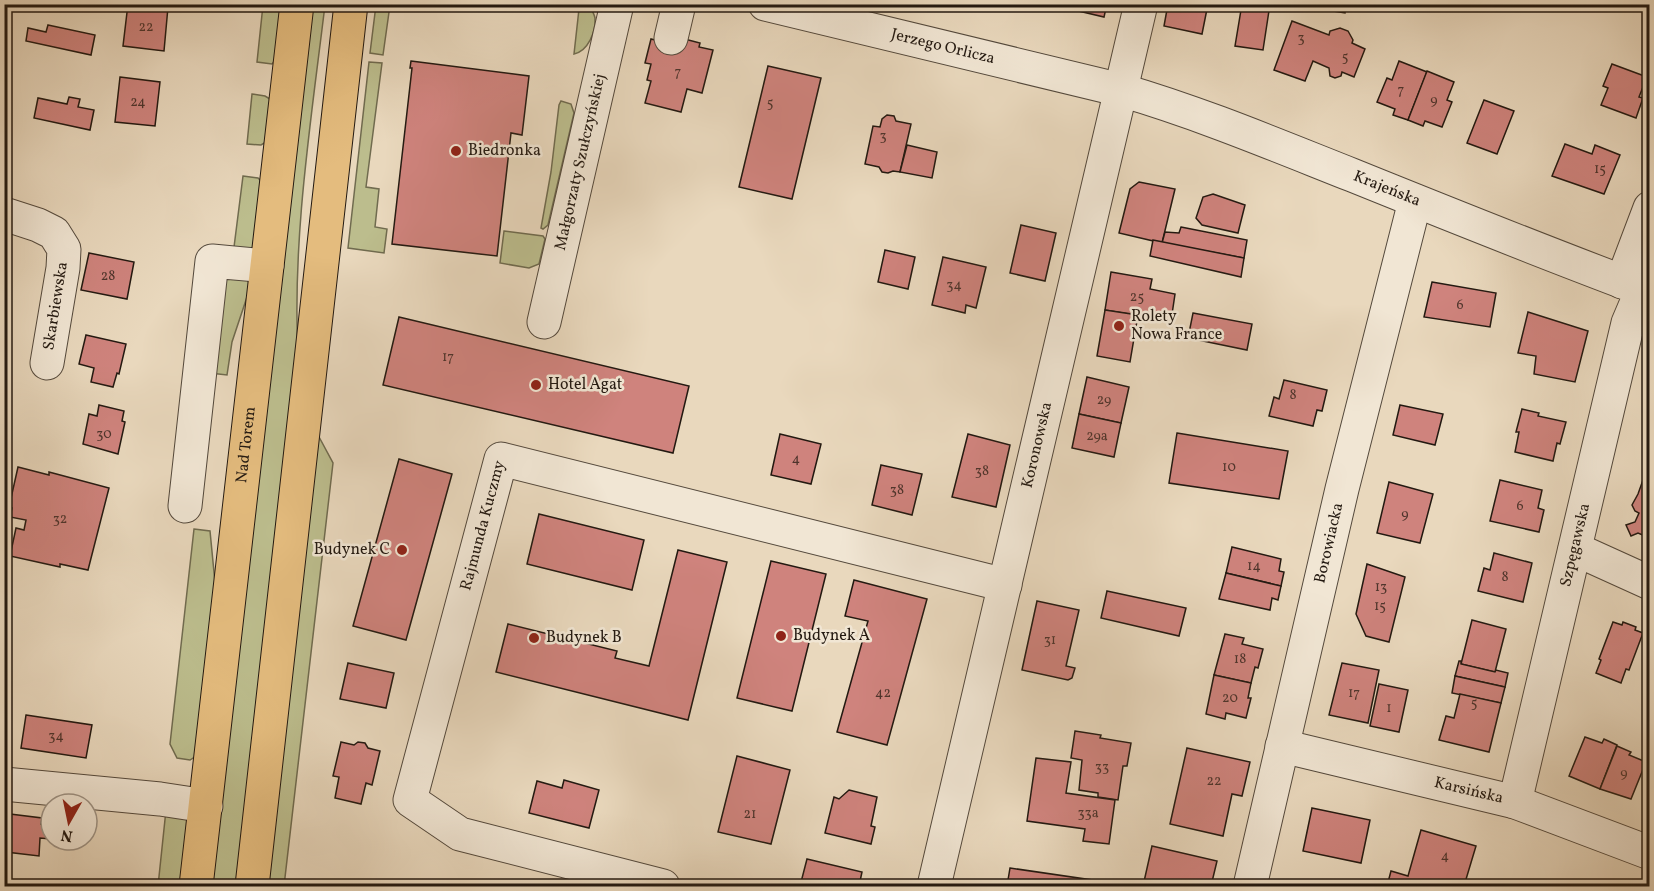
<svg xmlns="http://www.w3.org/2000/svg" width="1654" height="891" viewBox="0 0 1654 891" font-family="Vollkorn,serif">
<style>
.green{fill:#bcbd8d;stroke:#706b4f;stroke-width:1.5}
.building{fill:#cf837d;stroke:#231911;stroke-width:1.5}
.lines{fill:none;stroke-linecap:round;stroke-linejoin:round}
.minor-casing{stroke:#54493c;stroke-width:35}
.major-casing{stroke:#231911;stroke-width:35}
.minor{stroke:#f1e6d4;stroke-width:33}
.major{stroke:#e4bc7e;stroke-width:33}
.poi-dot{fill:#8f2418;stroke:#f1e6d4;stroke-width:2}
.labels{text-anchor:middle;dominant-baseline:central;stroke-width:5;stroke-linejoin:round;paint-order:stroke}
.number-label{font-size:14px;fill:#4e342c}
.street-label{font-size:16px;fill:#231911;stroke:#f1e6d4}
.poi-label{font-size:16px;fill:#231911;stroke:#f1e6d4;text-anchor:start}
</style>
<rect width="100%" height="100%" fill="#e9d8bd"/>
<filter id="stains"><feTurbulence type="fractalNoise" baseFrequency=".00333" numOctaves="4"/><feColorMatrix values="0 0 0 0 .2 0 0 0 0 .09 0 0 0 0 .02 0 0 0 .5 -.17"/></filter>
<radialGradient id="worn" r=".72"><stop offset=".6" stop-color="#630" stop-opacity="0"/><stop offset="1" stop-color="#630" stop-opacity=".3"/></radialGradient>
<g class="green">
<path d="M263,5H283L276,59L272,64L257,62Z"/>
<path d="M313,5H325C311,121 292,239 298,356L238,886H211Z"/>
<path d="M376,5H390L383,55L370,53Z"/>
<path d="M586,5H589C591,9 594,13 595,18C596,32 588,51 574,54L579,9Z"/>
<path d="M369,62L382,63L366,187L379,189L375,227L387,229L384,253L348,248Z"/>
<path d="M252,94L265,96L270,99L266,142L261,145L247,144Z"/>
<path d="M561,101L571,104L574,113L548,225L543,229L541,228L551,172L559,105Z"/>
<path d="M243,176L258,178L262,182L254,250L233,255Z"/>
<path d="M504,231L543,236L545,239L539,264L529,268L500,263Z"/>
<path d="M244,271L251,285L232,342L227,375L210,373L220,280Z"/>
<path d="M318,435L333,463L284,886H263Z"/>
<path d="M194,529L210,531L216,593L196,756L190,760L177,758L170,744Z"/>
<path d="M166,810L190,817L181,886H158Z"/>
</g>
<g class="building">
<path d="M128,4L168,7L164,51L123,46Z"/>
<path d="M1049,4H1107L1104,17Z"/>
<path d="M1168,4H1208L1202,34L1164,26Z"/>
<path d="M1218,4H1242L1241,10Z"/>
<path d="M1242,4H1270L1263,50L1235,46Z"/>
<path d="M1285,4H1309V8Z"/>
<path d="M1327,4H1346L1345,13L1326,10Z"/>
<path d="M1292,21L1329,35L1330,31L1340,28L1348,31L1353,40L1352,43L1365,49L1354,77L1342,72L1341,76L1335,78L1330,76L1329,68L1313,61L1305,81L1274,70Z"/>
<path d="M48,25L95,35L91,55L26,41L28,28L46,32Z"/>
<path d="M673,36L700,43L699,47L713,50L702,93L687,89L681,112L645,103L651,81L647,80L651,64L645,63L651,39L655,40Z"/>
<path d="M411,61L529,76L522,135L511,133L497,256L392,244L412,68H410Z"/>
<path d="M1399,61L1427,72L1408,120L1393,115L1395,109L1377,102L1387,78L1392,80Z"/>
<path d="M1612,64L1647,77L1639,97L1643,98L1636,118L1601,105L1608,88L1603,86Z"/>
<path d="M768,66L821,78L792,199L739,187Z"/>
<path d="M1427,71L1454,82L1447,100L1452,102L1442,127L1425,121L1423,126L1408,120Z"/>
<path d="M120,77L160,82L155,126L115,122Z"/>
<path d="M69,97L80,99L78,107L94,110L90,130L34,118L38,98L67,104Z"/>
<path d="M1484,100L1514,111L1497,154L1467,143Z"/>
<path d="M887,115L894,116L896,121L911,124L900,172L893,171L888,173L882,172L879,167L865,164L873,126L880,127L882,119Z"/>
<path d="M1565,144L1592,154L1595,145L1620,155L1604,194L1552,176Z"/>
<path d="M907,145L937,152L932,178L900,172Z"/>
<path d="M1139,182L1175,189L1162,243L1119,233L1130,189Z"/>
<path d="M1213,194L1245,205L1238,233L1202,225L1196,218L1203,197Z"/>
<path d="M1021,225L1056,233L1045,281L1010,273Z"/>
<path d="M1181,227L1247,240L1244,258L1162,243L1165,232L1179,233Z"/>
<path d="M1153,240L1244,258L1241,277L1150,256Z"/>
<path d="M885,250L915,257L908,289L878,282Z"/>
<path d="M89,253L134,262L127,299L81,290Z"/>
<path d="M943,257L986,267L976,308L966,305L965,313L932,305Z"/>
<path d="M1111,272L1152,279L1150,289L1175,294L1171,321L1105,310Z"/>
<path d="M1432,282L1496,293L1490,327L1424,317Z"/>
<path d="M1105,310L1138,315L1130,362L1097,356Z"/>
<path d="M1528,312L1588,331L1575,382L1534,374L1536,356L1518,353Z"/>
<path d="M1193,313L1252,324L1247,350L1188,338Z"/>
<path d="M399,317L689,386L673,453L383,385Z"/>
<path d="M86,335L126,344L119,374L117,373L113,387L91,382L94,368L79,364Z"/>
<path d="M1087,377L1129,387L1121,423L1079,414Z"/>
<path d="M1284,380L1327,390L1322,411L1317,410L1313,426L1269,416L1274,397L1279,399Z"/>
<path d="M1650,397V417L1645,414Z"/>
<path d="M99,405L124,411L122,421L125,422L118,454L83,444L89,414L97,416Z"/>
<path d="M1400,405L1443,414L1435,445L1393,435Z"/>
<path d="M1522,409L1539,413L1538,416L1566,422L1560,444L1557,443L1553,461L1515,452L1519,432H1516Z"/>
<path d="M1079,414L1121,423L1114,457L1072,448Z"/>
<path d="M1177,433L1288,451L1279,499L1169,483Z"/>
<path d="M780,434L821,444L811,484L771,475Z"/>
<path d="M968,434L1010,445L996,507L952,497Z"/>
<path d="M399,459L452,474L406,640L353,626Z"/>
<path d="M881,465L922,474L912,515L872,505Z"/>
<path d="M1648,466L1650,467V538L1638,533L1631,536L1626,525L1635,522L1639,513L1635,511L1632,505L1638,494Z"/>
<path d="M18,467L49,475V472L109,488L88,570L60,564V567L10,556L16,528L24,530L26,520L10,517L12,508L9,507Z"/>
<path d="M1500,480L1542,490L1538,508L1544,510L1539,532L1490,521Z"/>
<path d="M1389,482L1433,494L1420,543L1377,533Z"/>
<path d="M539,514L644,540L632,590L527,564Z"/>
<path d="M1232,547L1281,559L1279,571L1284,572L1281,586L1226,573Z"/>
<path d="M678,550L727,562L688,720L496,672L508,624L617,651L615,658L649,666Z"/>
<path d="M1494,553L1532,563L1523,602L1478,591L1484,568L1490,570Z"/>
<path d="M771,561L826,574L792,711L737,698Z"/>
<path d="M1367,564L1405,577L1389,642L1366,636L1356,614Z"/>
<path d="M1226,573L1281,586L1278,600L1272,598L1270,610L1219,599Z"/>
<path d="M854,580L927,599L887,745L837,732L868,621L845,616Z"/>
<path d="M1107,591L1186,608L1179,636L1101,618Z"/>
<path d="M1037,601L1079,610L1066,666L1075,668L1072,678L1068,680L1022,670Z"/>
<path d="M1472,620L1506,629L1495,672L1461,664Z"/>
<path d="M1613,622L1622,625L1623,622L1636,627L1635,630L1643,633L1629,670L1626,669L1621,683L1596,673L1601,660L1599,659Z"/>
<path d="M1225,634L1244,638L1242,644L1263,649L1258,668L1255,667L1251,683L1214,675Z"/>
<path d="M1459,661H1461V664L1495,672L1496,670L1508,673L1505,687L1455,676Z"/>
<path d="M348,663L394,673L386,708L340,699Z"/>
<path d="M1342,663L1379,670L1368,723L1329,715Z"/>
<path d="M1214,675L1251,683L1248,698H1251L1246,718L1226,713L1225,719L1206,714Z"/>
<path d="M1455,676L1505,687L1501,703L1452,693Z"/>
<path d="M1379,684L1408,690L1399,732L1370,726Z"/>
<path d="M1460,694L1501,703L1489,752L1439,740L1446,716L1454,718Z"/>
<path d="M26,715L92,725L86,758L21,748Z"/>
<path d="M1075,731L1101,735L1100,738L1131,743L1127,766H1123L1118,800L1098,797V793L1079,790L1082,760L1071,758Z"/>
<path d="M1585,737L1602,743L1604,739L1617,745L1600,789L1569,776Z"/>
<path d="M341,742L354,745L358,742L365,743L368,748L380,751L372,785L366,783L361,804L335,798L339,777L333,776Z"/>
<path d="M1617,746L1631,752L1629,755L1646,762L1631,799L1600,789Z"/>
<path d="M1187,748L1250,762L1242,796L1232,794L1223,836L1170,824Z"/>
<path d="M737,756L790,770L771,844L718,832Z"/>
<path d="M1036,758L1071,762L1066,793L1115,800L1109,844L1083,841L1085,829L1027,821Z"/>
<path d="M564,780L599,790L589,828L529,813L537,781L562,788Z"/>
<path d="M849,790L877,797L871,826L875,827L871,844L825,833L834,797L839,799Z"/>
<path d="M1312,808L1370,820L1361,863L1303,851Z"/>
<path d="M10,814L42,818L41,824L51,825V839L40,838L39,856L6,852Z"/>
<path d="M1421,830L1476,846L1464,886H1387L1391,871L1408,876Z"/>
<path d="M1152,846L1217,861L1211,886H1143Z"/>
<path d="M807,859L862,872L859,886H800Z"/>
<path d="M1010,868L1099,881L1098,886H1007Z"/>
<path d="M4,881L37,885V886H4Z"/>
</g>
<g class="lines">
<defs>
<g id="minor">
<path id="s1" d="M765,4L1121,90C1200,113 1276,145 1352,175C1451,215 1550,255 1650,292"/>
<path d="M671,38L679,4"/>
<path d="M4,214L38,225L54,233L64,249L63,268L47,363"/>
<path d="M1622,282L1650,208"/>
<path id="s2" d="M544,322L617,4"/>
<path d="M185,506L212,261L267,266"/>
<path d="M1575,549L1650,583"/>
<path id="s3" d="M1282,746L1515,802L1650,853"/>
<path d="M4,784L160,799L206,806"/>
<path id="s4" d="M1515,802L1628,323L1642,290"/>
<path id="s5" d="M663,886L460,834L410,800L501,459L1005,585"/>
<path id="s6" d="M934,886L1141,4"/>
<path id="s7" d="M1250,886L1342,489L1415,201"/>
</g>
<g id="major">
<path id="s8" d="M196,886L297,4"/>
<path d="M252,886L351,4"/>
</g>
</defs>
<use href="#minor" class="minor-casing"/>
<use href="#major" class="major-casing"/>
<use href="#minor" class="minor"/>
<use href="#major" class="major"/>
</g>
<g class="poi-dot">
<circle cx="456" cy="151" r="6"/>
<circle cx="1119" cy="326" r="6"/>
<circle cx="536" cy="385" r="6"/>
<circle cx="402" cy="550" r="6"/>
<circle cx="781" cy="636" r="6"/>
<circle cx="534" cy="638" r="6"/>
</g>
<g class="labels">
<g class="number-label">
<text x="146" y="27">22</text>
<text x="1301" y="38">3</text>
<text x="1345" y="57">5</text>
<text x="678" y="72">7</text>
<text x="1401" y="90">7</text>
<text x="1434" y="100">9</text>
<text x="138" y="102">24</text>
<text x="770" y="103">5</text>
<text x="883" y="136">3</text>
<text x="1600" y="169">15</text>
<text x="108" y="276">28</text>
<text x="954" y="285">34</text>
<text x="1137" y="297">25</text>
<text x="1460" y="305">6</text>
<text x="448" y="357">17</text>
<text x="1293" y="395">8</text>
<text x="1104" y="400">29</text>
<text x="104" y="434">30</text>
<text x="1097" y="436">29a</text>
<text x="796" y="459">4</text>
<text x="1229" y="467">10</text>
<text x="982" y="471">38</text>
<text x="897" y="490">38</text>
<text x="1520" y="506">6</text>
<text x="1405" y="514">9</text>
<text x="60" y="519">32</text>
<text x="1254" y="566">14</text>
<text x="1505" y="577">8</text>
<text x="1381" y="587">13</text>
<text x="1380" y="606">15</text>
<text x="1050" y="640">31</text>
<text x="1240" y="659">18</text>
<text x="883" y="693">42</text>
<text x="1354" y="693">17</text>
<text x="1230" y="698">20</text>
<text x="1474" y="703">5</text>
<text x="1389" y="708">1</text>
<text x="56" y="736">34</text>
<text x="1102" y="767">33</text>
<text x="1624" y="773">9</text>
<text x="1214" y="781">22</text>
<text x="1088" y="813">33a</text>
<text x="750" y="814">21</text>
<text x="1445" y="856">4</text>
</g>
<g class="street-label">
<text stroke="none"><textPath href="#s1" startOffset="183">Jerzego Orlicza</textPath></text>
<text stroke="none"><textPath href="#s2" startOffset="164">Małgorzaty Szułczyńskiej</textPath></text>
<text stroke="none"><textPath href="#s1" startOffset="650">Krajeńska</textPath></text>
<text transform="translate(56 306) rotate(-81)">Skarbiewska</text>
<text stroke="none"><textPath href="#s8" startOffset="444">Nad Torem</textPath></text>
<text stroke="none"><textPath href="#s6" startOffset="453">Koronowska</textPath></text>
<text stroke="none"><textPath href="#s5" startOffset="554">Rajmunda Kuczmy</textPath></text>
<text stroke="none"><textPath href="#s7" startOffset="352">Borowiacka</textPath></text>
<text stroke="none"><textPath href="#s4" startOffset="264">Szpęgawska</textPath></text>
<text stroke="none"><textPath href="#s3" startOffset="192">Karsińska</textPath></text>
</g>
<g class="poi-label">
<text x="468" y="151">Biedronka</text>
<text x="1131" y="317">Rolety<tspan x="1131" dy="18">Nowa France</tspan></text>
<text x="548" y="385">Hotel Agat</text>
<text x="390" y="550" text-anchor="end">Budynek C</text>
<text x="793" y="636">Budynek A</text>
<text x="546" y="638">Budynek B</text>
</g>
</g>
<rect width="1654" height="891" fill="none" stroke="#e9d8bd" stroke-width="24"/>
<rect x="6" y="6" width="1642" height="879" fill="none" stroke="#231911" stroke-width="3"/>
<rect x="12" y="12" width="1630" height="867" fill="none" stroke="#231911" stroke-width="1.5"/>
<g transform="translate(69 822) rotate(189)"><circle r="28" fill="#f1e6d4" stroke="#9f9486" stroke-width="1.5"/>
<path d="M0-4.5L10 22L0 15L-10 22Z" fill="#8f2418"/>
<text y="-9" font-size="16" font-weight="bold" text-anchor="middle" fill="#231911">N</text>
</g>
<rect width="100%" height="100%" filter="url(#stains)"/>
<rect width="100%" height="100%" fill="url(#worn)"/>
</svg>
